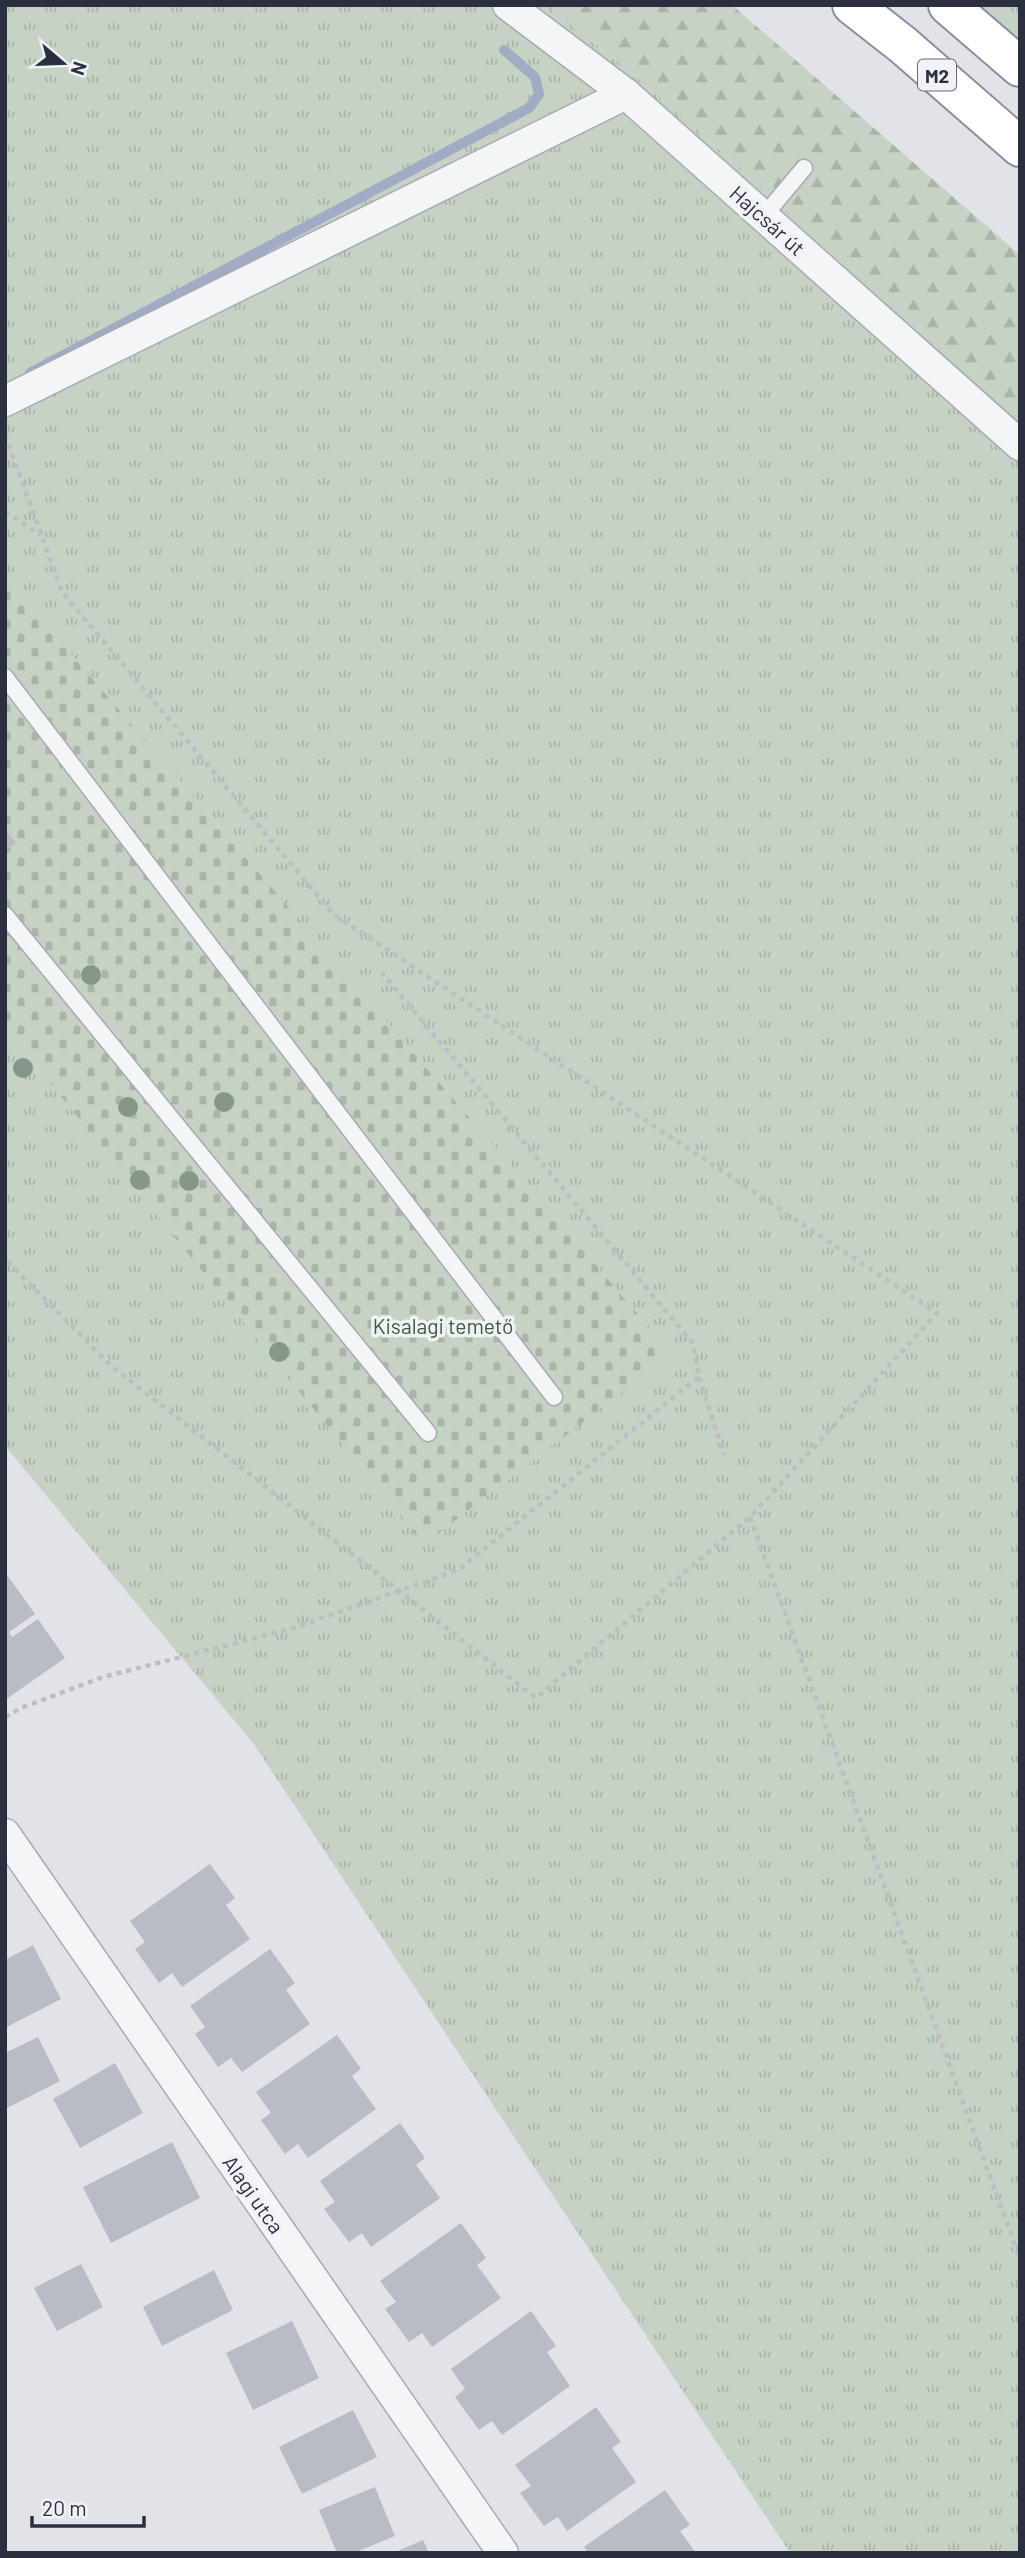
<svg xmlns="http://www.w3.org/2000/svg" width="1025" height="2558" viewBox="0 0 1025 2558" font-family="Barlow,sans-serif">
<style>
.grass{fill:url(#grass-tufts)}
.forest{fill:url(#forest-firs)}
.cemetery{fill:url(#cemetery-stones)}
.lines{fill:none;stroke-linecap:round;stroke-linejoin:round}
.stream{stroke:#a1abc4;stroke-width:10}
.building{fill:#babcc5}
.lane-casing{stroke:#a8a9b3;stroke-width:19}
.street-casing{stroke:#a8a9b3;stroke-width:33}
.highway-casing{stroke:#8b8e9e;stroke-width:42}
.path{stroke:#bcbec3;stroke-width:4.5;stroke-dasharray:5 5;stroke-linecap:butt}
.lane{stroke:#f4f5f7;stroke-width:16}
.street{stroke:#f4f5f7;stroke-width:30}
.highway{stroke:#fff;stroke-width:38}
.tree{fill:#869789}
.labels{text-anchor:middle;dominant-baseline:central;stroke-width:7;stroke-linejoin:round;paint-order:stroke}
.shield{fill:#f1f2f6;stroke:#676a76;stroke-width:2}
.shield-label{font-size:19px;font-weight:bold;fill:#2c2f3f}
.street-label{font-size:21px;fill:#2c2f3f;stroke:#f1f2f6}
.park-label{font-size:21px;fill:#3b593b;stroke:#f1f2f6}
</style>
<defs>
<pattern id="grass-tufts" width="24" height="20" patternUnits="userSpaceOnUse" patternTransform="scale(1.75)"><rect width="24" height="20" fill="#c5d2c4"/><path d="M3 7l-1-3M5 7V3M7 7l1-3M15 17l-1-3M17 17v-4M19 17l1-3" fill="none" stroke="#a9b5a9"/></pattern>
<pattern id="forest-firs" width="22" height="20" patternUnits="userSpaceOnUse" patternTransform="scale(1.75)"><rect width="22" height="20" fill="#c5d2c4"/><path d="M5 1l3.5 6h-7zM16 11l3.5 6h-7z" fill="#a9b5a9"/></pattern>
<pattern id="cemetery-stones" width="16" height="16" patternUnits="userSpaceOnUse" patternTransform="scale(1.75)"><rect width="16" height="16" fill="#c5d2c4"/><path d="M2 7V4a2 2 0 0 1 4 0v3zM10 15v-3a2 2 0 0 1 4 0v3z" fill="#a9b5a9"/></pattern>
</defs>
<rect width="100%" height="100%" fill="#e2e3e9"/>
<g class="grass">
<path d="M5,5H546L629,70L1020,415V2553H790L253,1743L5,1446V1027L423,1544L671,1354L5,577Z"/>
<path d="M975,5H1020V43Z"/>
</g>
<path class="forest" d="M546,5H732L1020,255V415L629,70Z"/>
<path class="cemetery" d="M5,577L672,1354L423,1545L5,1027Z"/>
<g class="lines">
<path class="stream" d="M30,373L529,108L539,94L535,77L504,50"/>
</g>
<g class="building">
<path d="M5,829L16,843L5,851Z"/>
<path d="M5,1572L35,1614L9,1632L12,1637L38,1619L65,1658L5,1700Z"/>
<path d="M210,1864L235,1898L226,1905L250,1939L182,1987L172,1973L159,1983L135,1949L145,1942L130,1921Z"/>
<path d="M33,1945L61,1999L5,2028V1960Z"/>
<path d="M270,1949L295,1983L286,1990L310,2024L242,2072L231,2058L218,2067L195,2034L205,2027L190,2006Z"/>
<path d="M337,2035L361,2069L352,2076L376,2109L308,2158L298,2144L285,2154L261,2120L271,2113L256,2092Z"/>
<path d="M38,2037L60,2081L5,2109V2053Z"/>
<path d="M115,2063L143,2113L80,2148L53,2099Z"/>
<path d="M400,2123L425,2158L416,2165L440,2198L371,2247L362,2233L349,2242L324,2209L335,2202L320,2181Z"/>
<path d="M172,2142L200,2198L111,2243L83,2187Z"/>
<path d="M461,2223L486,2258L477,2265L501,2298L432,2347L422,2333L409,2342L385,2309L396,2302L380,2281Z"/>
<path d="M81,2264L103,2307L57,2331L34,2288Z"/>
<path d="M214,2270L233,2310L162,2346L143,2307Z"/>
<path d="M531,2311L556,2346L547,2352L570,2386L502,2435L492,2421L479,2430L455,2397L465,2389L451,2369Z"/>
<path d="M292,2321L319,2378L253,2410L226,2353Z"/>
<path d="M596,2407L621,2442L612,2448L636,2482L567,2531L558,2517L544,2526L520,2493L531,2486L515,2465Z"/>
<path d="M353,2410L377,2457L302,2494L279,2447Z"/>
<path d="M375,2487L395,2536L354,2553H337L319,2510Z"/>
<path d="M665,2490L690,2525L680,2531L696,2553H588L584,2547Z"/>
<path d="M423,2540L429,2553H393Z"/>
</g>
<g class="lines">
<defs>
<g id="lane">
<path d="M764,216L804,168"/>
<path d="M5,677L554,1397"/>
<path d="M5,915L428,1433"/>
</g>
<g id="street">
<path d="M508,5L626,94L1020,445"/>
<path d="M5,401L626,94"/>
<path d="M5,1834L503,2553"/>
</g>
<g id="highway">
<path d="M852,5L903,45L1020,147"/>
<path d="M948,5L1020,67"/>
</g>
</defs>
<use href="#lane" class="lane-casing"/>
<use href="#street" class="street-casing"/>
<use href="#highway" class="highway-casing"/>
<g class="path">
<path d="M5,435L62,592L333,914L937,1313L750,1517L536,1698L110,1365L5,1259"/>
<path d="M5,512L41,535"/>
<path d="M699,1377L724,1455"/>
<path d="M750,1517L1020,2259"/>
<path d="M5,1717L21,1708L103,1677L294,1628L458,1570L699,1377L692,1342L382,973"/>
</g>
<use href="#lane" class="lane"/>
<use href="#street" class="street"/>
<use href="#highway" class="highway"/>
</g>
<g class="tree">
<circle cx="91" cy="975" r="10"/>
<circle cx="23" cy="1068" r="10"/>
<circle cx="224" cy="1102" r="10"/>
<circle cx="128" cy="1107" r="10"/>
<circle cx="140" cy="1180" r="10"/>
<circle cx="189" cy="1181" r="10"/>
<circle cx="279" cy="1352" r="10"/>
</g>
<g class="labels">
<rect class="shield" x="918" y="59.5" width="38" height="31" rx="5"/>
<g class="shield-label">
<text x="937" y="75">M2</text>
</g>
<g class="street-label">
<text transform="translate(768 220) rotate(42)">Hajcsár út</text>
<text transform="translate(254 2194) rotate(55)">Alagi utca</text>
</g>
<g class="park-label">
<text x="443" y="1325">Kisalagi temető</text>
</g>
</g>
<rect width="1025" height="2558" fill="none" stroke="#2c2f3f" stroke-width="14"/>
<g transform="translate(63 63) rotate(109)" stroke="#f1f2f6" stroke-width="5" paint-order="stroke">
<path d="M0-5L12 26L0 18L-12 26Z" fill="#2c2f3f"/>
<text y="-10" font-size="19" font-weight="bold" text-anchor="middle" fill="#2c2f3f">N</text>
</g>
<path d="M32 2516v10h112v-10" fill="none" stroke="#2c2f3f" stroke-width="3.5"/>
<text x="42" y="2516" font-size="21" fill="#2c2f3f" stroke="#f1f2f6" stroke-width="5" paint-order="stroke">20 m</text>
</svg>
